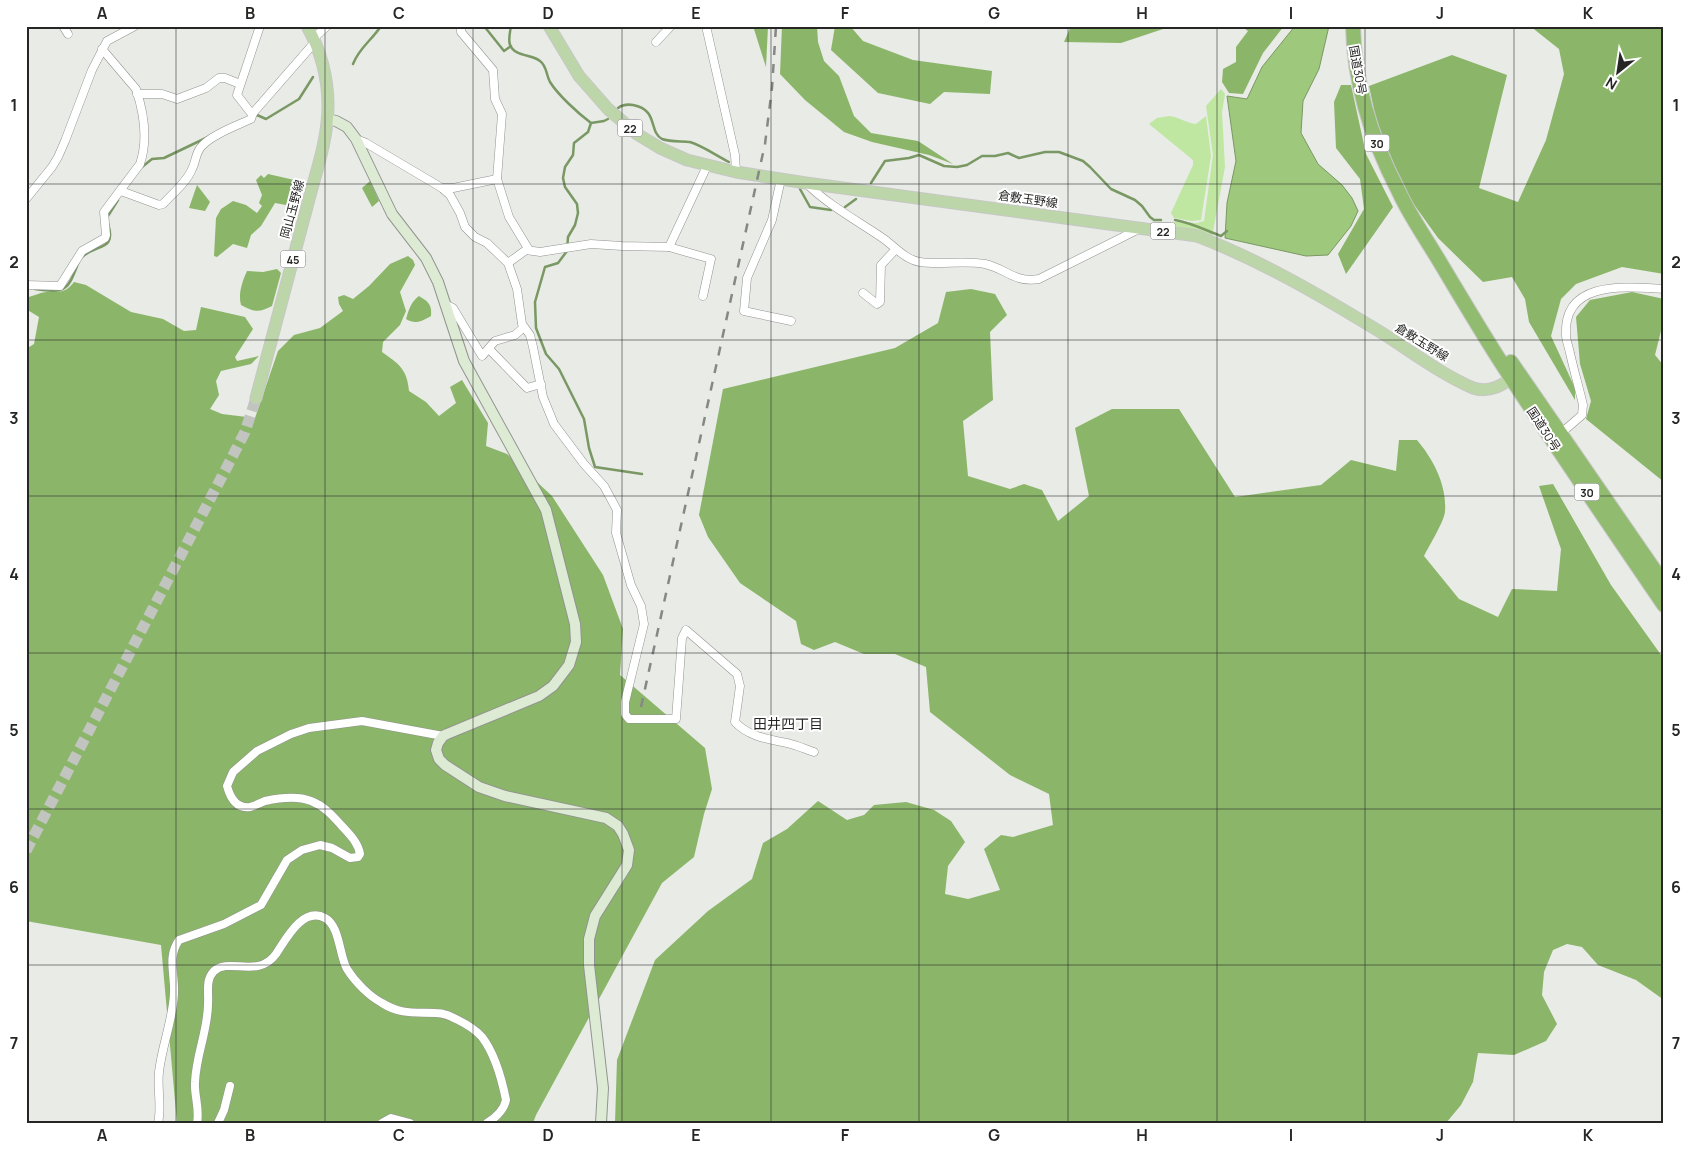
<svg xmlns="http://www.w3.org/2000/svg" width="1690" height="1149" viewBox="0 0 1690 1149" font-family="Manrope,'Noto Sans JP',sans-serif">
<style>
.green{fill:#bfe7a1}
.forest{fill:#8bb569}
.water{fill:#9ec97d;stroke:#7a9863}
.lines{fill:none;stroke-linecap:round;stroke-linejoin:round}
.stream{stroke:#7a9863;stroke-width:2.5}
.primary-tunnel{stroke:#c1c4bf;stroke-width:11;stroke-dasharray:11 5.5;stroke-linecap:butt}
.street-casing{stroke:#929490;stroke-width:9}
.secondary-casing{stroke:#929490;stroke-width:12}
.primary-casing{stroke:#c7c7c6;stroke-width:13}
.highway-casing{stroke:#c7c7c6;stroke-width:16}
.street{stroke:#fff;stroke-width:8}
.secondary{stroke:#deebd4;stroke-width:10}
.primary{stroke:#bdd6a9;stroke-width:11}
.highway{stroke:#91bb6f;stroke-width:14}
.rail{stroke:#868885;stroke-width:2.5;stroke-dasharray:9 9;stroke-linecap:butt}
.grid{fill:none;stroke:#262725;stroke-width:1;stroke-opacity:0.55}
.labels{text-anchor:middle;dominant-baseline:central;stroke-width:4;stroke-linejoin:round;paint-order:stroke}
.shield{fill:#fff;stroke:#676866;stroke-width:1}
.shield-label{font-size:11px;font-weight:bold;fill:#262725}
.street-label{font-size:12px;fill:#262725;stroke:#fff}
.neighbourhood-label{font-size:14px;fill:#262725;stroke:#fff}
.neatline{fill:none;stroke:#262725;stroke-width:2}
.grid-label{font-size:16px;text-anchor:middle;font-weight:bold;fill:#262725}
</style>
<rect width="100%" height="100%" fill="#e8ebe6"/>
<g class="green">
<path d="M1221,89L1225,94L1222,112L1225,167L1212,237L1175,226L1174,222L1197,223L1204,221L1213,155L1206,106Z"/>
<path d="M1169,116C1179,117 1186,123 1196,124L1206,116L1211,156L1201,220L1192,221L1174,218L1171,213L1193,165V160L1149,124L1157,118Z"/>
</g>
<g class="forest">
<path d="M753,26H768L766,67Z"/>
<path d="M782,26H817L818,42L824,61L839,76L854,116L871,133L918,141L953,164L929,155L872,142L844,132L805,100L780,74Z"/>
<path d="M835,26H850L863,41L913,60L992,71L990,94L944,92L930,104L878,93L831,50Z"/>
<path d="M1071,26H1172L1121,43L1064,42Z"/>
<path d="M1241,26H1284L1263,53L1243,94L1229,93L1222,82L1223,69L1236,62V47L1248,31Z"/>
<path d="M1530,26H1664V274L1622,267L1576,284L1561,299L1551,336L1575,388V400L1529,322L1525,299L1512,277L1483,282L1438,238L1400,185L1379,133L1369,86L1452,55L1507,75L1479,188L1518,202L1546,140L1564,74L1559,49Z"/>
<path d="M1341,85H1351L1366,154L1393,207L1346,274L1338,254L1364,209L1360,179L1336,148L1334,102Z"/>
<path d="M268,174L303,182L297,207L275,203L261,226L251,235L247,248L233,244L217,257L214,256L216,218L221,209L233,201L246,205L257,213L262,206L259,203L262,195L256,180L261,175L264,178Z"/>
<path d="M370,181L379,201L372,207L362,188Z"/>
<path d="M197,185L210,202L205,211L189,208Z"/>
<path d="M408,256L413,260L415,265L400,292L406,311L400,325L383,342L382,352C399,364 407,369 409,391L426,402L439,416L456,403L450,387L462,380L488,423L486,446L507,454L552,496L603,575L623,629L620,675L705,748L712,789L704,814L694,857L662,883L536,1115L533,1123H177L161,945L26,921V349L34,344L39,317L26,309V298C33,296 39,293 46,292C60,290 64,295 74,282L86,285L131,312L163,319L184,331L196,330L201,307L245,317L253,329L235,357L237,361L259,356L251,364L221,371L216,381L219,395L210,409L222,414L255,418L278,351L294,335L320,328L343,311L339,304L338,297L344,295L353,299L369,286L390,264Z"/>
<path d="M277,269L281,273L272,306C259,313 254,312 241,305C238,294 242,282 247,271L263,272Z"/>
<path d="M971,289L995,294L1007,315L990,332L993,400L963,421L968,476L1010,489L1024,484L1042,490L1058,521L1089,496L1075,428L1112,409H1179L1235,497L1321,485L1351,460L1396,471L1399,440H1417C1433,459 1447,485 1445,511C1445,520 1429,546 1424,556L1459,599L1498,617L1512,589L1557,591L1561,549L1539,486L1553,484L1611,585L1664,659V1000L1636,980L1598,965L1582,947L1567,944L1553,950L1544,972L1542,995L1557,1024L1546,1041L1514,1055L1478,1053L1473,1082L1461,1105L1446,1123H615L617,1060L655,960L708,911L752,879L763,843L787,829L818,801L847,820L864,815L874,805L906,802L934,810L951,821L965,842L948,866L945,894L968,899L1000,890L984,849L1001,835L1013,837L1053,825L1049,794L1010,775L930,712L926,667L895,654H864L835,642L814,650L801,644L796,621L740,583L708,537L699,515L723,389L895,348L938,323L946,292Z"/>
<path d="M1632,292L1664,299V319L1655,355L1664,366V482L1586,419L1591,401L1580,364L1576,317L1590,300Z"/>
<path d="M419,296C429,302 432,305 431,316C422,321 416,325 406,319C409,309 411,302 419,296Z"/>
</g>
<path class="water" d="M1295,26H1329L1319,69L1303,101L1301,133L1318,164L1342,185L1352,198L1358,211L1351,226L1328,255L1306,256L1225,238L1227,203L1236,161L1227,96L1247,99L1262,67Z"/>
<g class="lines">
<g class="stream">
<path d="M484,26L504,51L511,46"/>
<path d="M511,26C510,33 508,39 510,45C515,57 532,54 540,61C547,66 546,75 550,82C558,95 579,114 591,123L588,132L574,143L573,155L565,167L563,178L565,187L577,204L578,213L575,225L568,237L567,251L558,263L545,267L535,302L536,328L546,354L559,369L584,419L589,448L595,467L642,474"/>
<path d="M353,64C359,48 372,40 381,26"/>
<path d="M618,108C622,105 627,104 633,105C659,110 648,131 662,139C670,142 682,141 690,142C703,146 717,156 729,162"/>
<path d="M254,116L257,115L266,119L299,99L313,77"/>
<path d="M591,123L604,121L608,119"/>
<path d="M142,167L152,159L164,158L208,137"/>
<path d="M871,183L885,161L909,158L919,155L944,166L957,167L967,165L982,156H995L1008,153L1019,158L1045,152H1059L1083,161L1090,167L1111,189L1135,200L1142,206L1150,217L1154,220H1161"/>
<path d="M800,189L810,207L831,210"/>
<path d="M845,207L856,199"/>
<path d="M108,216L118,200"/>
<path d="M1175,220C1192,223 1205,230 1221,236L1227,231"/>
<path d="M82,257C96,244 117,251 108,224"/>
<path d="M35,289C68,294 68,289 79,261"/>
</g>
<path class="primary-tunnel" d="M26,851L229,463L245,432L256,398"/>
<defs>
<g id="street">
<path d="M63,26L68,34"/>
<path d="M461,26V32L493,70L495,99L502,114L497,179L509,217L529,250"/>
<path d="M706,26L735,155L736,172"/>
<path d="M314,38L327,26"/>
<path d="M656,42L671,26"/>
<path d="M137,94H162L177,99L206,88L219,78H225L240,84"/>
<path d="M253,113H251L237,95L260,26"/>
<path d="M356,139L366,143L442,188L450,195L460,213L465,227L475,237L487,243L508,263L517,289L522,324L530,335L533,347L543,397L554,424L584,464L604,486L617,510L616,533L631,585L641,606L644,624L625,702V714L629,719H676L682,638L686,630L737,674L740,686L735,722C749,737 768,739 787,743C796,745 805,749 814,752"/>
<path d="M781,179L772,220L747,278L744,311L791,321"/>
<path d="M806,183C829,206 858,221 884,239C895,247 906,260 920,262C941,265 964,260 985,264C1007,269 1014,283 1039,279L1139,229"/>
<path d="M442,188H453L497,179"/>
<path d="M121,191L159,205L163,204C172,194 187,182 192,169C196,162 195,154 201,147C211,135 236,126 251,119L253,113L315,42"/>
<path d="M26,199L52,167L58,157L65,141L92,70L107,41L135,26"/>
<path d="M669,247L711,259L703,296"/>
<path d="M508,263L526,250L540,252L591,244L622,246L669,247L707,166"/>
<path d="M26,285L60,286L82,251L105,238L106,235L104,212L140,164C148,140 144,113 136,89L102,49"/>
<path d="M863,293L877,304L880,302L881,265L896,249"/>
<path d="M445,304L453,308L482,356L495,341L515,335L524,327"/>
<path d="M489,349L527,388L541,384"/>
<path d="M1559,435L1582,415L1583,405C1579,388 1574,371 1570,353C1569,347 1566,341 1566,335C1563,279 1627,287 1664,289"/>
<path d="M158,1123C162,1107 157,1089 159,1072C162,1045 173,1020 174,993C175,974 167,957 179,940L224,924L261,905L287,860L302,850L320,845L332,848L350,858L358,857L360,854C358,842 349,834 341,825C332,815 324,806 311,801C298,796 279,798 265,801C260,803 255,806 250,807C236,809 230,797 227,786L233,772L257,751L291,734L309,728L362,721L443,736"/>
<path d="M197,1123C200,1109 194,1095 195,1082C196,1055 208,1030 208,1004C209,993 205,980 214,971C229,957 258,979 276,954C286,939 303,906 325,918C340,926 339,955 347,969C355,982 369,996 382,1003C401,1015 415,1012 436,1013C444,1013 450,1016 458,1020C466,1024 476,1030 482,1037C495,1054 502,1080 506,1100C504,1110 495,1118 487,1123"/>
<path d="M218,1123L224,1110L230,1086"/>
<path d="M382,1123L391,1118L410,1123"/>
</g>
<path id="secondary" d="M327,119L336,121L347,127L356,139L392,214L426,258L438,282L464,361L546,510L575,624L576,642L569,665L553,686L539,696L447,734L443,736L438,743L436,750L439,759L445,765L479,787L505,796L606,818L618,826L623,834L629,850L627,865L595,916L589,939V965L603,1088L601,1123"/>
<g id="primary">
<path d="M549,26L579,76L608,109L637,134L660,148L687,160L736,172L806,183L1197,236C1262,261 1323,297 1382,333C1412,352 1441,374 1473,388C1490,394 1504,384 1518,374"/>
<path d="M256,398C273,333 291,268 308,203C316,172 328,139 328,106C328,78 321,51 307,26"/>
</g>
<g id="highway">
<path d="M1353,26C1354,84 1373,142 1399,192C1409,214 1423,234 1435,254C1458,292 1480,330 1504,367C1556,447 1610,526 1664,605"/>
<path d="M1511,362L1664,584"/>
</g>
</defs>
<use href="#street" class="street-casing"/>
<use href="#secondary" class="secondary-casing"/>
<use href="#primary" class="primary-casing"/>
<use href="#highway" class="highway-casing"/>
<use href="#street" class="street"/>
<use href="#secondary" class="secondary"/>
<use href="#primary" class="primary"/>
<use href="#highway" class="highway"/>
<path class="rail" d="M641,707L765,144L772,88L776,26"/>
</g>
<path class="grid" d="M176,26V1123M325,26V1123M473,26V1123M622,26V1123M771,26V1123M919,26V1123M1068,26V1123M1217,26V1123M1365,26V1123M1514,26V1123M26,184H1664M26,340H1664M26,496H1664M26,653H1664M26,809H1664M26,965H1664"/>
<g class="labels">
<g class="shield">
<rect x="617.5" y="119.5" width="25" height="17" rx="4"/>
<rect x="1364.5" y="134.5" width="25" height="17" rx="4"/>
<rect x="1150.5" y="222.5" width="25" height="17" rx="4"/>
<rect x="280.5" y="250.5" width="25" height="17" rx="4"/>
<rect x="1574.5" y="483.5" width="25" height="17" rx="4"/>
</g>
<g class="shield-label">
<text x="630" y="128">22</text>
<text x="1377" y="143">30</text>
<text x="1163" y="231">22</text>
<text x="293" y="259">45</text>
<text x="1587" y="492">30</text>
</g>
<g class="street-label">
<text transform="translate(1358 70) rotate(80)">国道30号</text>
<text transform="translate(1028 199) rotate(8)">倉敷玉野線</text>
<text transform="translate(292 209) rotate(-75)">岡山玉野線</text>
<text transform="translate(1422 342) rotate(32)">倉敷玉野線</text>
<text transform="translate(1544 429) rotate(57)">国道30号</text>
</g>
<g class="neighbourhood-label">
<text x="788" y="723">田井四丁目</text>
</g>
</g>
<rect width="1690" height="1149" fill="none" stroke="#ffffff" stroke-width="55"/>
<g transform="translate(1618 72) rotate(210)" stroke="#ffffff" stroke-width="4" paint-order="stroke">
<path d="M0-4L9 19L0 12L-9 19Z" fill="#262725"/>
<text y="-8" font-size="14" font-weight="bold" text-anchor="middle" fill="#262725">N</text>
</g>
<rect x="28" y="28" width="1634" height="1094" class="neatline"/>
<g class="grid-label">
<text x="102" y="19">A</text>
<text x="250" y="19">B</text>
<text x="399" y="19">C</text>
<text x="548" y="19">D</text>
<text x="696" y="19">E</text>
<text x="845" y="19">F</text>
<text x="994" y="19">G</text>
<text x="1142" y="19">H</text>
<text x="1291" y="19">I</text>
<text x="1440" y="19">J</text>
<text x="1588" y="19">K</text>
<text x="14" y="111">1</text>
<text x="1676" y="111">1</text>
<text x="14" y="268">2</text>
<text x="1676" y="268">2</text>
<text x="14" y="424">3</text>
<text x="1676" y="424">3</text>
<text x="14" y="580">4</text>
<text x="1676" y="580">4</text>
<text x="14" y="736">5</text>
<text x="1676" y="736">5</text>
<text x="14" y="893">6</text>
<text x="1676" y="893">6</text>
<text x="14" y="1049">7</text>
<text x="1676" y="1049">7</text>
<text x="102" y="1141">A</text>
<text x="250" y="1141">B</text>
<text x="399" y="1141">C</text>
<text x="548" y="1141">D</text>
<text x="696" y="1141">E</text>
<text x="845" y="1141">F</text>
<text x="994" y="1141">G</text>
<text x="1142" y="1141">H</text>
<text x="1291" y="1141">I</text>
<text x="1440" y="1141">J</text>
<text x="1588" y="1141">K</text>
</g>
</svg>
